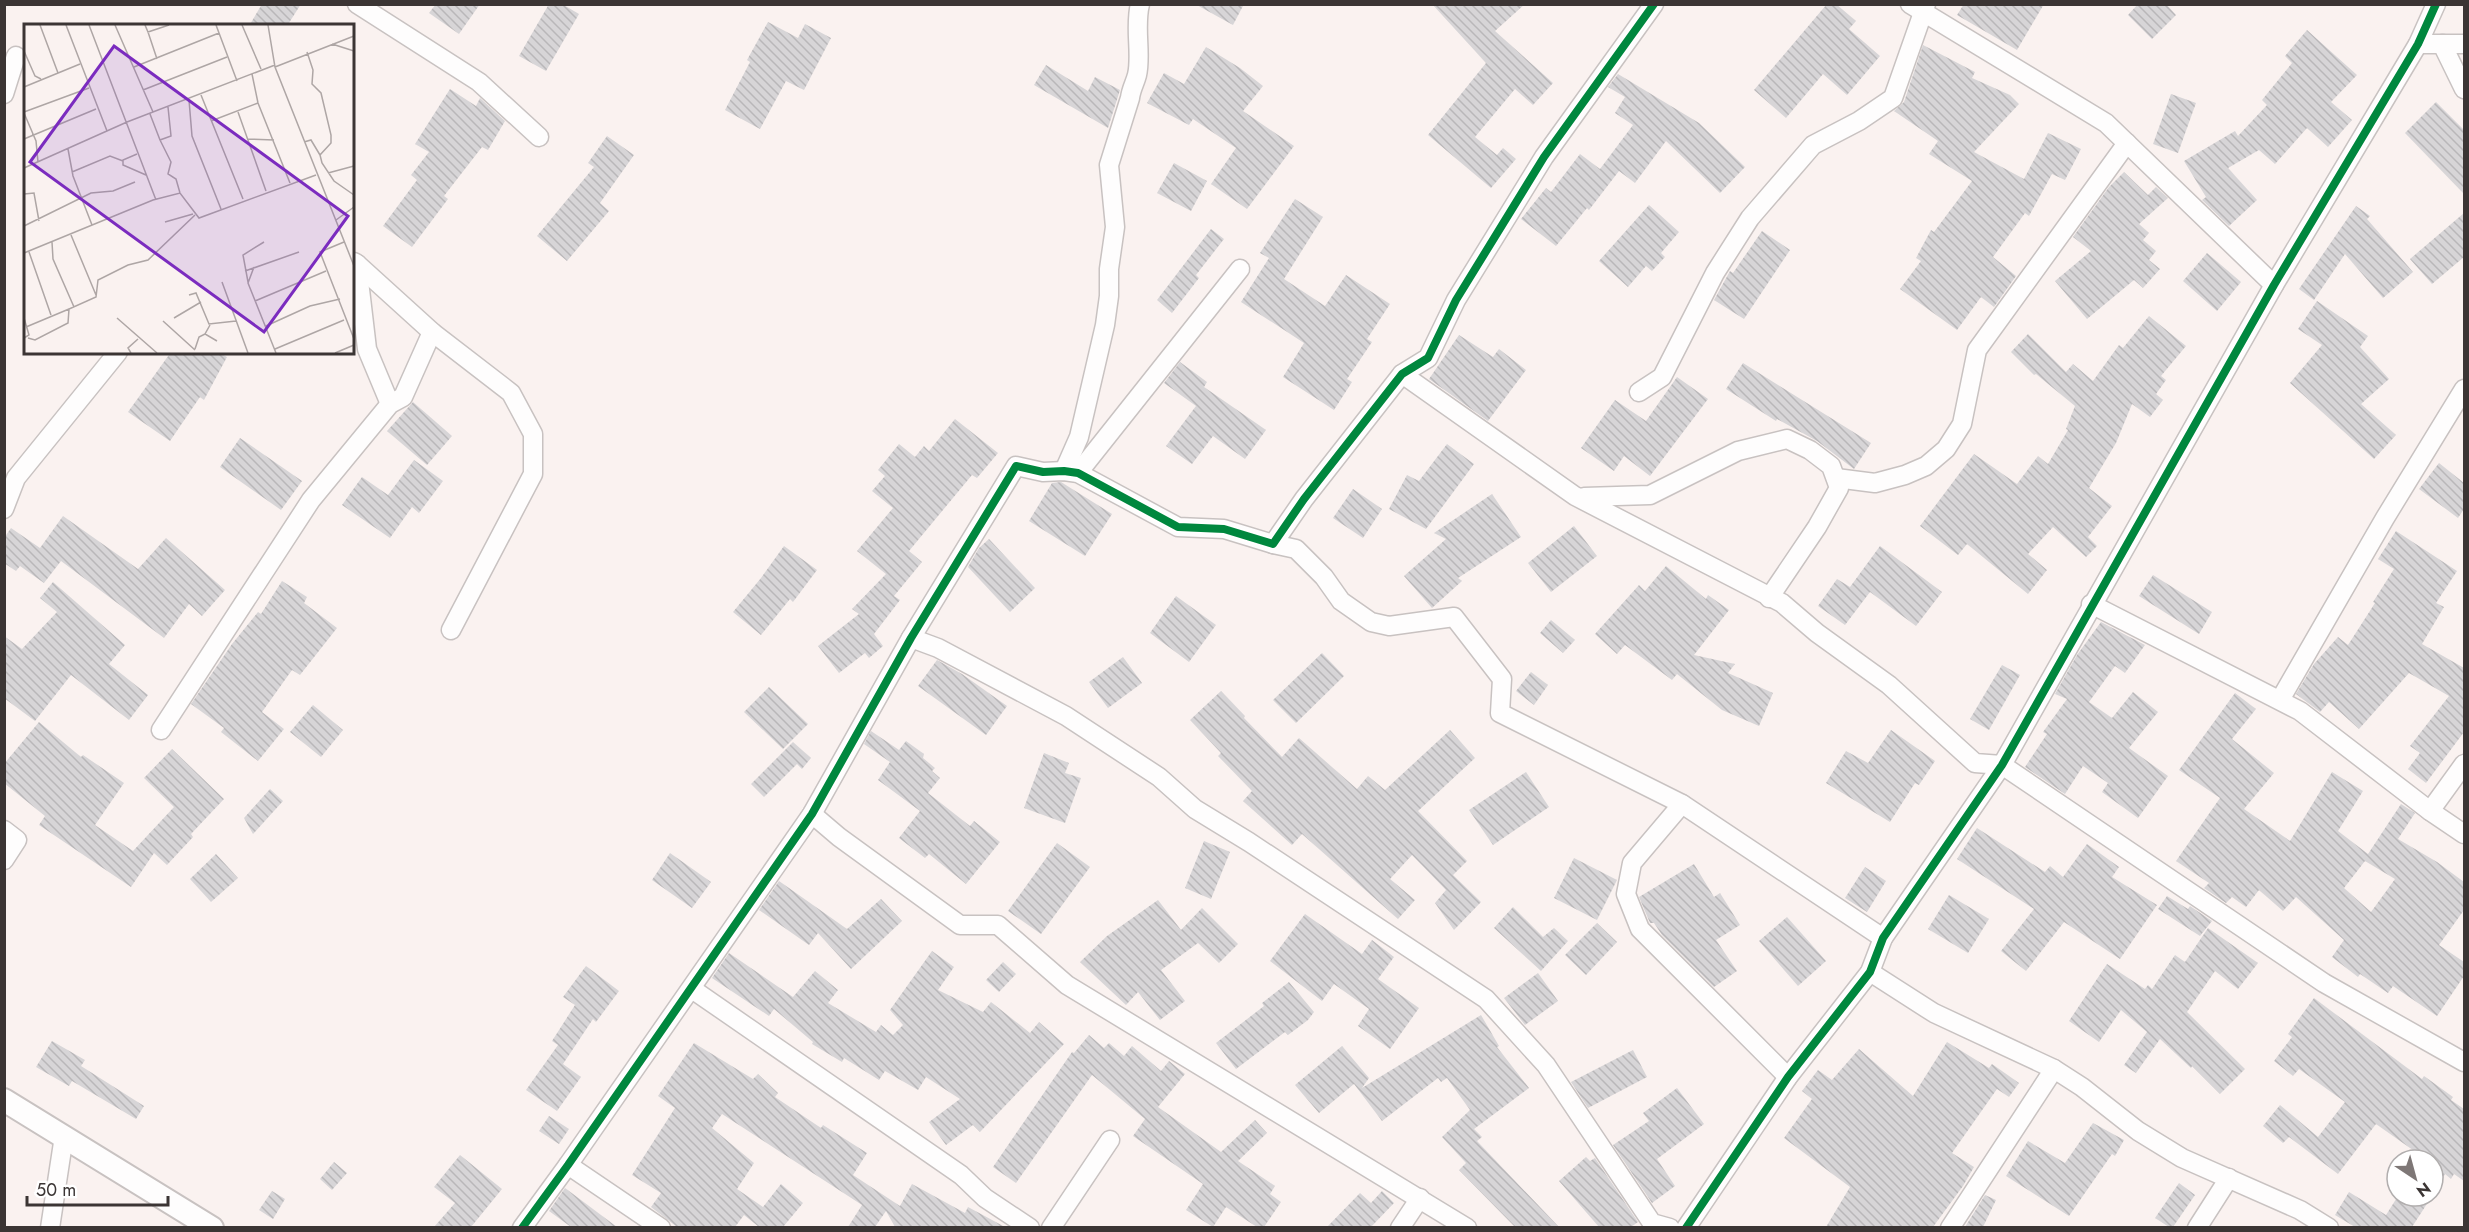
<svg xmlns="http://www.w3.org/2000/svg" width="2469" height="1232" viewBox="0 0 2469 1232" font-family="Jost,sans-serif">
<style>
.building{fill:url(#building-back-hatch);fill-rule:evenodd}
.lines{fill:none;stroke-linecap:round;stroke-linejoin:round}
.minor-casing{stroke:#c8c2c1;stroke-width:21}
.tertiary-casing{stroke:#c8c2c1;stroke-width:26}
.minor{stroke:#fefdfd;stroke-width:18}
.tertiary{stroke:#fefdfd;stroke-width:22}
.cycleway-casing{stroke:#fff;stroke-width:11}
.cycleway{stroke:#00873e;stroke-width:8}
.inset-road{fill:none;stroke:#aea6a5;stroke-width:1.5}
.view{fill:#7b2cbf;fill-opacity:0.15;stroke:#7b2cbf;stroke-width:3}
.inset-edge{fill:none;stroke:#3b3534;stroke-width:3}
</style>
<defs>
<pattern id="building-back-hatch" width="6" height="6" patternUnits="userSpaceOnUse" patternTransform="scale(1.5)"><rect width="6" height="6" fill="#d7d5d7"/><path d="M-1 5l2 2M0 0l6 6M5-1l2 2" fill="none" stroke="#b9b7b9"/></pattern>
</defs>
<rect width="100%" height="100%" fill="#faf2f0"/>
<g class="building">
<path d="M262,4H301L287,26H249Z"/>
<path d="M436,4H480L459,34L429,13Z"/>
<path d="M549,4H562L579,14L546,71L519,56Z"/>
<path d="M1195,4H1244L1233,25Z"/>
<path d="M1432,4H1525L1495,31L1553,83L1533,105L1515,89L1475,137L1497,155L1503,148L1516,159L1491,188L1428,135L1486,63Z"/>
<path d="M1827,4H1836L1856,21L1849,29L1880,56L1847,95L1823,74L1786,118L1754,90Z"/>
<path d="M1964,4H2044L2017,50L1957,15Z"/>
<path d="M2138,4H2166L2176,15L2152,39L2128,15Z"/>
<path d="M768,22L798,38L805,24L831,38L804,90L786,81L760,129L725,110L750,62L747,60Z"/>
<path d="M2307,30L2357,75L2331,102L2352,120L2328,147L2307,128L2275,164L2259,150L2228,168L2257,200L2229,226L2202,200L2206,197L2184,161L2235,131L2238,136L2267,105L2262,100L2292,63L2285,56Z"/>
<path d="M1923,45L1975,72L1972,78L2010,95L2019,104L1974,152L2024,179L2048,133L2081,149L2065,180L2052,174L2029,216L2025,213L1993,257L2016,276L1994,307L1981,297L1957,330L1900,289L1921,261L1916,258L1931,230L1934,232L1972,181L1929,154L1938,141L1894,111L1904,102Z"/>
<path d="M1206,47L1240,68L1263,86L1243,111L1294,146L1247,209L1211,184L1236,148L1193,119L1189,125L1147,103L1164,73L1184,84Z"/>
<path d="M1046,65L1088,91L1095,77L1120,90L1108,128L1034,85Z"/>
<path d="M1618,74L1699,123L1745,167L1720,193L1666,141L1635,183L1619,171L1589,210L1587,208L1556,246L1521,219L1546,188L1551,192L1580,154L1600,169L1633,125L1615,113L1625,97L1608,87Z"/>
<path d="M450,89L476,106L480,98L505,121L488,150L482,147L444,196L448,199L412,247L383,226L417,180L411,175L429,152L415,144Z"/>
<path d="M2171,94L2196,103L2178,153L2153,144Z"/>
<path d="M2436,102L2464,130V194L2405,133Z"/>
<path d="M607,136L634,155L600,203L609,211L567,261L537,236L594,167L588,163Z"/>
<path d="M1174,163L1207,181L1191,211L1157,193Z"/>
<path d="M2124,172L2148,195L2156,187L2168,198L2139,224L2149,233L2143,240L2156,251L2149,260L2160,269L2143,288L2134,280L2087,319L2055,281L2091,251L2073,237L2109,187Z"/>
<path d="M1295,199L1323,217L1284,279L1325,306L1346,275L1390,304L1367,339L1372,342L1347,379L1352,382L1334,410L1283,377L1304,343L1241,302L1269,258L1260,253Z"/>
<path d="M1649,205L1679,232L1661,253L1665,257L1652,271L1646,266L1628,287L1599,261Z"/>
<path d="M2356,206L2370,216L2367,219L2413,272L2383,298L2345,254L2314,300L2299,289Z"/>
<path d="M2464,213V257L2432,284L2410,259Z"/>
<path d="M1211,229L1224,239L1196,275L1199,278L1172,313L1157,300Z"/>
<path d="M1762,231L1790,250L1744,319L1714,300L1730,271L1733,273Z"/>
<path d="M2207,253L2241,282L2217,311L2183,281Z"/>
<path d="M2317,301L2368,336L2360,347L2389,379L2361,404L2396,435L2374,459L2290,383L2322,345L2298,329Z"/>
<path d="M2149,316L2186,346L2161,376L2166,380L2156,394L2163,400L2150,417L2132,404L2116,443L2089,488L2112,506L2088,537L2097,546L2086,557L2053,527L2028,554L2047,570L2028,594L1967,544L1958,555L1920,526L1974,454L2017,484L2038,456L2048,464L2068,430L2066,429L2075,406L2036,374L2034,375L2011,352L2028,334L2066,372L2073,364L2093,381L2119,345L2123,348Z"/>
<path d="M1459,335L1493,357L1499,349L1526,370L1488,421L1429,379Z"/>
<path d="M171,352H218L227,357L204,400L200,397L170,441L128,412Z"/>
<path d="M1180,362L1207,382L1204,387L1266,430L1245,459L1213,436L1192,464L1166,446L1196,406L1164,383Z"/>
<path d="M1743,363L1871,443L1854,469L1817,441L1777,419L1776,421L1726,389Z"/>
<path d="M1677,377L1708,399L1650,476L1624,456L1614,471L1581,448L1615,400L1646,421Z"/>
<path d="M413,402L452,436L427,465L387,431Z"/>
<path d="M955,419L998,453L977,478L972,475L909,551L922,562L894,596L900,600L874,634L883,646L869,658L865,653L839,673L818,646L859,614L852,609L886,574L857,551L893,508L872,491L885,476L878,470L899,444L915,457L924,446L929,451Z"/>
<path d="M240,438L302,481L281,510L220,467Z"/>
<path d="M1447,444L1474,464L1426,529L1389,509L1407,475L1419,481Z"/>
<path d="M414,460L443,481L419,513L412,507L390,538L342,505L362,477L388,495Z"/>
<path d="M2439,463L2464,483V509L2458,518L2419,489Z"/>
<path d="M1061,482L1112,514L1085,556L1029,521L1052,483Z"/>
<path d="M1353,489L1382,509L1363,538L1333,518Z"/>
<path d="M1492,494L1521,537L1458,578L1462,581L1432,608L1404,576L1446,539L1434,533Z"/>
<path d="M63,516L138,569L166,538L225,590L202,616L189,604L164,638L61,561L44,583L20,566L16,571L4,563V538L11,528L40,548Z"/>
<path d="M1574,526L1597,556L1551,592L1528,563Z"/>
<path d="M2396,531L2457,571L2436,603L2444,607L2422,644L2464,668V732L2426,783L2408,769L2420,753L2410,746L2449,696L2409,673L2359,729L2329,702L2320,712L2296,694L2314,664L2338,637L2348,645L2375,603L2373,602L2394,569L2378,559Z"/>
<path d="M989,539L1035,588L1010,612L968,567L979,548Z"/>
<path d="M784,546L817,570L793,602L790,599L761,635L733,612L761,578Z"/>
<path d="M1880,546L1942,592L1916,626L1870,592L1845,625L1818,606L1837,579L1850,587Z"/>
<path d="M1666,566L1706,599L1708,595L1729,610L1694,655L1735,664L1728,673L1773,693L1759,726L1722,710L1677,674L1672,680L1625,645L1617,654L1595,634L1639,585L1645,591Z"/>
<path d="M2153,575L2212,612L2199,634L2139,596Z"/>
<path d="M282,581L307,597L304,603L337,628L300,675L292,670L262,712L284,729L258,761L221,732L224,728L191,704L232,644L258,612L261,614Z"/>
<path d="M53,582L125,645L109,664L148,695L129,720L71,675L35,721L4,698V636L22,649L57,612L40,598Z"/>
<path d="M1176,596L1216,625L1189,662L1150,633Z"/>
<path d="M1551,620L1575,640L1563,653L1540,633Z"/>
<path d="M2101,622L2145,645L2125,673L2115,666L2089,702L2112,718L2133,692L2158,712L2129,748L2168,776L2138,818L2102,792L2108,783L2083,766L2065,794L2025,767L2047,734L2043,732L2067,699L2055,694L2077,655Z"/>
<path d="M1322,653L1344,676L1296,723L1273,700Z"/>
<path d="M1123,657L1142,683L1108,708L1089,682Z"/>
<path d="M937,660L962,674L1007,706L986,735L918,686Z"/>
<path d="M2002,665L2020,675L1989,730L1970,719Z"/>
<path d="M1531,672L1548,685L1534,705L1516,691Z"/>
<path d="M769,687L808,724L783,749L744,712Z"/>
<path d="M1221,691L1245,716L1244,718L1282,757L1299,738L1357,789L1368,776L1385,790L1450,730L1475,758L1418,811L1467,861L1453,875L1481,902L1454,930L1435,903L1446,890L1412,855L1390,879L1415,900L1398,919L1302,834L1292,845L1243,801L1252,791L1218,756L1221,753L1190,720Z"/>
<path d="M2235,693L2256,709L2232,739L2274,773L2244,809L2290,841L2332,772L2363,791L2338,831L2368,854L2401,804L2415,813L2398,839L2437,862L2464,882V910L2439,945L2464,962V976L2437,1016L2393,986L2388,993L2360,974L2358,977L2332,957L2344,940L2296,897L2283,911L2259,890L2246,907L2232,897L2226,903L2204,888L2209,883L2176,861L2220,798L2179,770ZM2365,861L2395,879L2371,912L2344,888Z"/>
<path d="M313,705L343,730L321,757L290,732Z"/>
<path d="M39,722L81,757L83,755L124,783L95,825L133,851L174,807L144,778L172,749L224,799L191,834L193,837L167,865L154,853L131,887L39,825L45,816L4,783V764Z"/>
<path d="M1891,730L1935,761L1919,785L1915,783L1890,822L1826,783L1846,751L1868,763Z"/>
<path d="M871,731L899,750L906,741L924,754L923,758L935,768L932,771L940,778L928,793L970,826L974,821L1000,842L966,884L929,854L925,858L899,838L920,811L878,780L890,762L864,744Z"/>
<path d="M793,742L811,758L802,769L797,764L764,797L751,784Z"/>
<path d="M1044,753L1069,763L1065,773L1081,778L1065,823L1024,808Z"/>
<path d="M1526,772L1549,807L1493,845L1469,810Z"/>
<path d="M270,789L283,801L253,834L244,818Z"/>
<path d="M1977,828L2045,872L2050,866L2063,877L2087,844L2119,867L2112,877L2157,905L2120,959L2064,922L2026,971L2001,951L2034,909L1957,859Z"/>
<path d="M1204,841L1230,852L1211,899L1185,888Z"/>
<path d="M1057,843L1090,867L1041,934L1008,911Z"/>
<path d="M670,853L711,882L692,908L652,880Z"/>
<path d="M216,854L238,878L211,902L190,879Z"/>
<path d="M1574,858L1617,880L1597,920L1554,898Z"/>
<path d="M1694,864L1714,897L1720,893L1740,925L1716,940L1737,971L1714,987L1662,935L1654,923H1650L1639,897Z"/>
<path d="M1865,867L1886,881L1867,912L1845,898Z"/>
<path d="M779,881L847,929L881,899L902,921L851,969L818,933L809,945L759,910Z"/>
<path d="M1949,895L1989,919L1968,953L1928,929Z"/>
<path d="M2167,896L2188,909L2190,906L2212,921L2200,936L2158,909Z"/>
<path d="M1158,900L1181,930L1202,908L1238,944L1219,963L1198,943L1161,970L1185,1001L1160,1020L1138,992L1126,1005L1080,962L1107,936Z"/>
<path d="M1513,907L1543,937L1554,928L1568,941L1541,971L1494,928Z"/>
<path d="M1305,914L1362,954L1372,940L1394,957L1378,979L1419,1008L1390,1049L1358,1026L1369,1009L1334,984L1322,1001L1270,961Z"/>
<path d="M1787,917L1826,961L1798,986L1759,941Z"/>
<path d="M1597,923L1617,942L1586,975L1565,955Z"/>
<path d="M2208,928L2258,963L2238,989L2215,971L2187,1012L2245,1069L2220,1094L2192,1066L2191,1068L2160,1039L2136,1073L2124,1065L2147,1032L2121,1010L2099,1042L2069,1021L2107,964L2145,989L2148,985L2152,989L2175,955L2185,962Z"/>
<path d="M932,951L954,967L938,990L983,1012L991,1002L1030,1033L1039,1022L1064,1044L980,1132L973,1125L946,1145L929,1122L960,1099L926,1077L918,1090L885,1071L879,1080L844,1058L842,1062L812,1044L813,1042L774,1009L769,1016L712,978L729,953L793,997L815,971L838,990L828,1003L876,1032L881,1025L893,1035L903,1025L890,1010Z"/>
<path d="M1003,962L1016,974L999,992L986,980Z"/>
<path d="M586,966L619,991L596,1022L593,1019L563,1064L581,1077L557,1111L526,1090L558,1045L552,1041L575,1005L563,997Z"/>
<path d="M1538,973L1558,1001L1525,1025L1504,998Z"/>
<path d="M1289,982L1314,1012L1308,1020L1288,1035L1285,1032L1236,1069L1216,1043L1264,1006L1262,1003Z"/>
<path d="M2314,998L2422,1079L2424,1076L2453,1097L2451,1100L2464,1109V1181L2454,1174L2451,1179L2445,1174L2433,1194V1160H2427L2376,1124L2338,1174L2289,1137L2283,1143L2263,1126L2280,1105L2318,1137L2345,1102L2299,1069L2293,1076L2274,1061L2292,1037L2288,1034Z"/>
<path d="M1481,1015L1499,1046L1497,1047L1529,1088L1474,1129L1482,1137L1477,1141L1559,1227H1515L1459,1170L1466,1163L1442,1137L1470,1110L1447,1078L1441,1082L1438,1078L1382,1121L1354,1084L1319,1113L1295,1085L1342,1046L1369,1078L1362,1088Z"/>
<path d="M1089,1035L1104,1048L1109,1043L1124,1056L1132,1046L1161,1071L1169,1061L1185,1074L1158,1107L1221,1152L1255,1120L1267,1133L1238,1161L1275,1186L1270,1194L1281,1202L1264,1227H1257L1226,1207L1213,1227L1186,1210L1203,1184L1133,1136L1145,1119L1092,1075L1016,1183L993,1167L1072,1052L1074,1053Z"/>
<path d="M52,1041L85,1060L81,1066L144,1106L136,1119L72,1081L69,1086L36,1067Z"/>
<path d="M1947,1042L1989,1068L1992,1064L2019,1083L2009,1097L1997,1089L1952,1153L1974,1167L1963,1186L1933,1227H1826L1850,1187L1784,1138L1812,1099L1802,1091L1818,1070L1832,1080L1859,1049L1913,1096Z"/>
<path d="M694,1043L753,1079L758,1074L778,1093L775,1097L821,1128L823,1125L867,1153L853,1175L900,1206L912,1184L965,1213L968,1207L1005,1227H895L886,1211L875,1227H848L862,1205L722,1114L712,1128L754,1163L737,1189L763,1207L781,1184L803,1203L783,1227H759L744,1215L735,1227H677L651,1207L661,1193L632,1175L675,1108L658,1096Z"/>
<path d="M1633,1050L1647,1077L1588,1108L1571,1082Z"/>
<path d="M1677,1088L1704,1124L1657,1159L1675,1186L1652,1203L1613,1145L1649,1121L1643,1113Z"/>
<path d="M549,1116L569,1129L559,1144L539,1131Z"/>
<path d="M2093,1123L2124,1140L2115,1156L2112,1154L2069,1216L2006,1176L2028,1141L2065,1163Z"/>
<path d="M460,1155L502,1189L471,1227H434L455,1203L434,1187Z"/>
<path d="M1586,1157L1590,1161L1595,1158L1638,1222L1631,1227H1599L1559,1181Z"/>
<path d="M334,1162L347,1173L332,1190L320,1179Z"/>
<path d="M2179,1183L2195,1195L2173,1227H2169L2155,1218Z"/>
<path d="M565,1188L617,1227H571L549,1211Z"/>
<path d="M272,1191L285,1199L273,1219L259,1210Z"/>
<path d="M1382,1191L1394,1203L1371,1227H1327L1360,1193L1371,1203Z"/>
<path d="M2349,1192L2386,1215L2398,1196H2432L2412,1227H2355L2335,1215Z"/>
<path d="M1985,1195L1996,1200L1983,1227H1965Z"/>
</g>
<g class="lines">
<defs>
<g id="minor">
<path d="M357,4L479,82L539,137"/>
<path d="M1910,4L2106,123L2274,285"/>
<path d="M2418,44H2442L2464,89"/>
<path d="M2442,44H2464"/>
<path d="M4,94L16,56"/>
<path d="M354,262L357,264L367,349L390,404"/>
<path d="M357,264L432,332L511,393L533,434V474L451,630"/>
<path d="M1402,374L1575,496L1782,603L1817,633L1889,685L1975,763L2002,765L2324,983L2464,1062"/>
<path d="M1639,392L1662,377L1715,273L1750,218L1813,145L1859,121L1893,98L1926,4"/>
<path d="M1064,471L1079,437L1105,325L1109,296V269L1115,227L1109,165L1130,98C1131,89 1135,83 1137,75C1142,54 1134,28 1140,4"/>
<path d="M1078,473L1240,269"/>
<path d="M1836,478L1875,483L1905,475L1926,466L1946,449L1962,424L1977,350L2127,143"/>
<path d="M1584,497L1650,495L1738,451L1787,439L1810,450L1831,466L1839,488L1817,527L1769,598"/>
<path d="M4,509L16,478L118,352"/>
<path d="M1273,544L1296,549L1324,577L1341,601L1371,622L1389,626L1454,617L1502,679L1500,713L1682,804L1632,863L1626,894L1640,929L1788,1077"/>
<path d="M2091,604L2300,711L2430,811L2464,834"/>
<path d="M911,638L938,648L1066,716L1159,777L1195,809L1249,842L1486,999L1546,1065L1652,1223L1670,1228"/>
<path d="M2280,700L2385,518L2464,389"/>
<path d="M161,730L311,500L390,404L403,397L432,332"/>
<path d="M1682,804L1883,938"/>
<path d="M2430,811L2464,764"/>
<path d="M812,814L839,837L960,925H998L1067,985L1467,1228"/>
<path d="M4,830L17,840L4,860"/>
<path d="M1870,972L1934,1013L2054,1069L2082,1087L2138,1131L2182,1158L2300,1210L2329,1228"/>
<path d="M692,989L961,1175L985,1198L1030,1228"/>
<path d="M568,1165L661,1228"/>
<path d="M50,1228L64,1136"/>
<path d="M522,1228L568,1165L812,814L911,638L1016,466L1043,472L1064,471L1078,473L1178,527L1224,529L1273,544L1304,499L1402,374L1428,358L1456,300L1544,157L1654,4"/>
<path d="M1051,1228L1110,1140"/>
<path d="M1400,1228L1420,1198"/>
<path d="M1686,1228L1788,1077L1870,972L1883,938L2002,765L2274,285L2418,44L2436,4"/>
<path d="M1950,1228L2054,1069"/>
<path d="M2197,1228L2229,1178"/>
</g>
<path id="tertiary" d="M4,1100L212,1228"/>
</defs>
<use href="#minor" class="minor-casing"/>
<use href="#tertiary" class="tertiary-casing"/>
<use href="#minor" class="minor"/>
<use href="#tertiary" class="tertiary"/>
<defs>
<g id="cycleway">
<path d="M522,1228L568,1165L812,814L911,638L1016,466L1043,472L1064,471L1078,473L1178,527L1224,529L1273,544L1304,499L1402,374L1428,358L1456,300L1544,157L1654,4"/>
<path d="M1686,1228L1788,1077L1870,972L1883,938L2002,765L2274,285L2418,44L2436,4"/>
</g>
</defs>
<use href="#cycleway" class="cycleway-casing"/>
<use href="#cycleway" class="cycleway"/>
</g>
<g transform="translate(24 24)">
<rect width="330" height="330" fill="#faf2f0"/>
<path class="inset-road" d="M16,1L34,49M42,1L83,107M65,1L132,176M91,1L129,88M121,1L124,8L145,1M192,1L213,57M218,1L237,45M244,1L251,43L330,242M124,8L133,35M308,20L330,27M0,27L11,52L17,55M283,28L289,46L288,60L297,69L307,111V119L296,131L298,139L310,157L330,171M110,43L195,9M251,43L330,12M228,50L234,79L266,159M0,63L56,40M119,66L203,33M177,71L219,175M165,76L168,112L197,185M144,83L147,112L136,116L147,138L144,150L152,155L156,169M0,88L65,64M214,88L242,167M0,89L12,117L14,138M126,90L136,116M187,97L234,79M0,115L72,85M224,115L250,116M280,118L287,116L296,131M44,125L49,152L68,201M113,130L99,136V141L122,151M0,144L103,98L251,41M48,148L86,132L99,137M304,149L330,142M0,170L10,169L15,197M312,196L330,183M141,198L169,190M0,202L67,169L89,167L111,158M47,211L72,271M28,218L29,235L50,283M320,218L296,228L330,315M5,228L27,291M0,229L129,176L156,169L175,194L292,151M230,243L224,259L252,329M221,247L275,228M198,258L224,329M224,258L219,231L240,218M165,271L172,269L185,300L212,297M231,277L302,247M0,294L5,311L0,314M93,294L133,329M150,294L177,278M139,297L171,326M186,301L181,310L193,317M242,302L286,282L316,275M2,303L45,285M4,314L11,316L44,299L45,285L72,273L74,256L104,241L124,236L171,191M171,325L175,313L181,310M251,325L320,296M107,329L104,324L114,315M311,329L330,321"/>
<path class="view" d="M90,22L324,192L240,308L6,138Z"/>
<rect width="330" height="330" class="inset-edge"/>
</g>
<rect width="2469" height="1232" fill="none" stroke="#3b3534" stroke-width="12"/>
<g transform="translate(2415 1178) rotate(144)"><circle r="28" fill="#ffffff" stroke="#b1aeae" stroke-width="1.5"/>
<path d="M0-4.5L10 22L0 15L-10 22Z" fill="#7e7776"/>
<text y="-9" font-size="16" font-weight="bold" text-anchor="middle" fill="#3b3534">N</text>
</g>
<path d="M27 1196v9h141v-9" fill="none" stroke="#3b3534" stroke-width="3"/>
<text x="36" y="1196" font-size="18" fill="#3b3534" stroke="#ffffff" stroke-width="4.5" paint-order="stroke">50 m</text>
</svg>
